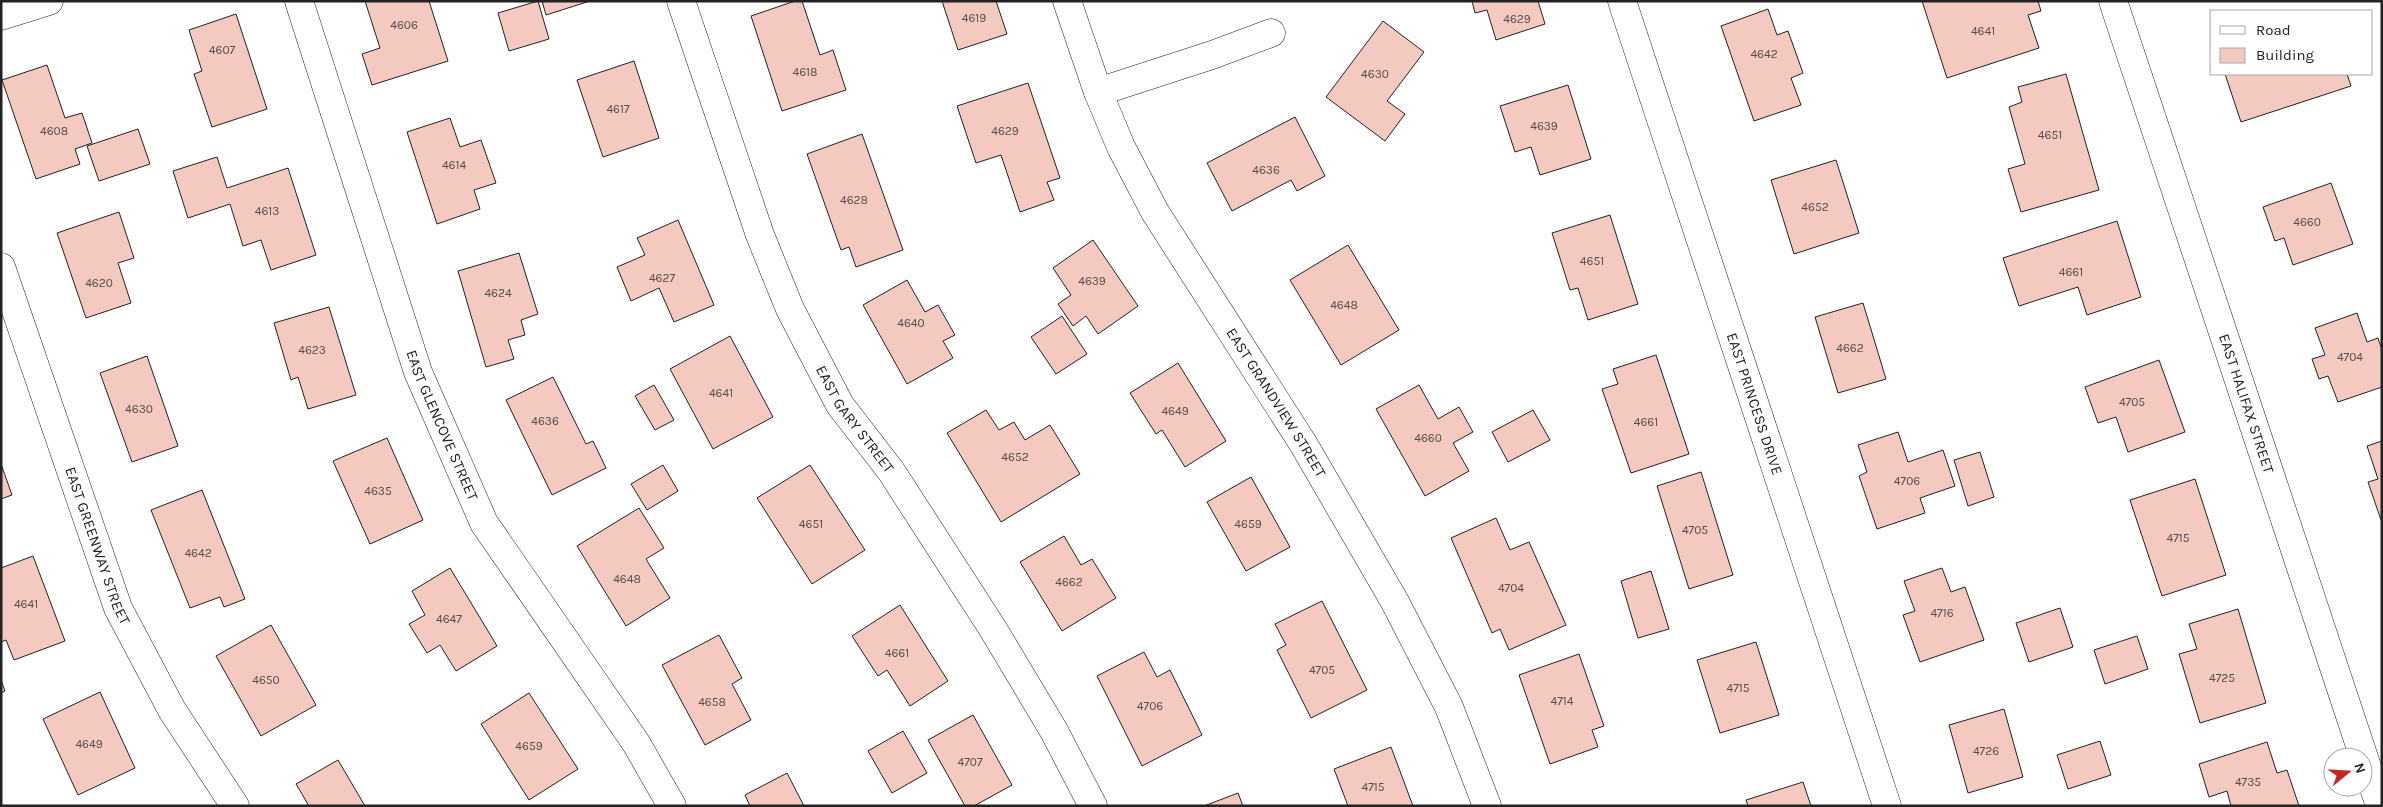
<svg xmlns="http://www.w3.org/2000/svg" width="2383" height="807" viewBox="0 0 2383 807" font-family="Karla,sans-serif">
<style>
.building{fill:#f3c9c0;stroke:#222}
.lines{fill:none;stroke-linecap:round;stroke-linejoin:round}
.minor-casing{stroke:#222;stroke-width:29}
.minor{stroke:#fff;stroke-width:28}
.labels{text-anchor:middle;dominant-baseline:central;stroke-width:4;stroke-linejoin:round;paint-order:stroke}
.number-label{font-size:12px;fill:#564c4a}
.street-label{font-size:15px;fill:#222;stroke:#fff}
</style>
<rect width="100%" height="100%" fill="#fff"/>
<g class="building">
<path d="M365,1H429L448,61L372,85L362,54L380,48Z"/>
<path d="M538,1L549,39L509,51L498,13Z"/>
<path d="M542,1H590L546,15Z"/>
<path d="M795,1H802L820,55L833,50L846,90L782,111L751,16Z"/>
<path d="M942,1H996L1007,34L958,50Z"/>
<path d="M1472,1H1538L1545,24L1496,40L1487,10L1475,13Z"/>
<path d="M1922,1H2038L2041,11L2028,15L2039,48L1947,78Z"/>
<path d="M1768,9L1777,35L1788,31L1803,73L1791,78L1801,105L1754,121L1721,26Z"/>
<path d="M236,14L267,109L212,127L194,74L202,71L189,30Z"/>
<path d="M1383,21L1424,52L1387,101L1405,114L1385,141L1326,97Z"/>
<path d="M634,61L659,138L603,157L577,80Z"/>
<path d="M47,65L65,118L82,113L92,143L75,149L80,164L36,179L2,80Z"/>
<path d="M2066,74L2099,190L2021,212L2008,169L2025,164L2009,107L2022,102L2018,87Z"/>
<path d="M2225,74H2347L2351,86L2241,122Z"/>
<path d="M1028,83L1060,178L1047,182L1054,200L1020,212L1001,155L976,163L957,106Z"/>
<path d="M1568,85L1591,159L1540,175L1531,147L1515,152L1500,106Z"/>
<path d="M1295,117L1325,176L1297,191L1291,180L1232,211L1207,163Z"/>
<path d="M450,118L460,147L481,140L496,183L474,190L480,209L437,224L407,132Z"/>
<path d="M138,129L150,164L99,181L87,146Z"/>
<path d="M862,134L903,250L856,267L849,247L841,250L807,154Z"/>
<path d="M217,157L227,188L288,168L316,255L271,270L261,240L243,246L230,204L188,218L173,171Z"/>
<path d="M1836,160L1859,233L1794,254L1771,180Z"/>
<path d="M2331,183L2353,244L2293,265L2284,238L2275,241L2263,207Z"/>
<path d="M119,212L134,258L118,263L131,303L86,318L57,233Z"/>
<path d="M1610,215L1638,304L1588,320L1578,288L1570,290L1552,233Z"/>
<path d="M678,220L714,305L674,322L659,288L631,301L617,267L645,255L637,238Z"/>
<path d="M2117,221L2141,297L2087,315L2078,287L2019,306L2003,258Z"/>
<path d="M1093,240L1138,306L1098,334L1086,316L1073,326L1058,304L1071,295L1053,268Z"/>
<path d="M1348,245L1399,330L1341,365L1290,280Z"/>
<path d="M519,253L538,314L521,320L525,335L508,340L514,359L486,367L458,271Z"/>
<path d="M907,280L925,312L938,305L955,335L943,341L953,358L907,384L863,305Z"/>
<path d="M1863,303L1886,379L1838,393L1815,317Z"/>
<path d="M329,307L356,395L308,409L298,377L291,380L274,323Z"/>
<path d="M2357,313L2367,342L2378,338L2382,350V387L2338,402L2328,376L2319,379L2312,359L2325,355L2315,328Z"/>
<path d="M1062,316L1087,354L1056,374L1031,337Z"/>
<path d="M730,336L773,417L713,449L670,369Z"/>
<path d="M1656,355L1689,454L1631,473L1602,389L1618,384L1613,369Z"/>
<path d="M147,356L178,446L132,462L100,373Z"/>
<path d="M2159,360L2185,432L2128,452L2116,417L2098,423L2085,387Z"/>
<path d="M1178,363L1226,441L1185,467L1162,430L1156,434L1130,393Z"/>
<path d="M553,377L586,444L593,441L606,468L552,495L506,400Z"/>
<path d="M654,385L674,420L655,430L635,396Z"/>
<path d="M1419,385L1438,419L1459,407L1473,432L1453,443L1469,471L1425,496L1376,409Z"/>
<path d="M986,410L999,430L1014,422L1025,440L1050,425L1080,474L1001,522L947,433Z"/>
<path d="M1533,410L1550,440L1508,462L1492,432Z"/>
<path d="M1898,432L1908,462L1943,450L1955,486L1920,498L1925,513L1877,529L1859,476L1867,472L1858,445Z"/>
<path d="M387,438L423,520L370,544L333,461Z"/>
<path d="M2382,441V520H2381L2368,482L2378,479L2367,446Z"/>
<path d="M1980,452L1994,497L1968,506L1954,460Z"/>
<path d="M1,464L12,495L1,499Z"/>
<path d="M663,465L678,491L647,510L631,484Z"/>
<path d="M810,465L865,550L812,584L757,498Z"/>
<path d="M1701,472L1733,575L1689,589L1657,486Z"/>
<path d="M1251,477L1290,547L1246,571L1207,502Z"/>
<path d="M2195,479L2226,575L2162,596L2130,500Z"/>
<path d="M202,490L245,599L224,607L220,597L190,608L151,510Z"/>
<path d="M639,508L664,548L646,559L670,598L626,626L577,546Z"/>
<path d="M1496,518L1510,550L1529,542L1566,625L1509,650L1500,629L1492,633L1451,538Z"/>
<path d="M1064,536L1081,565L1092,559L1116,598L1062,631L1020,562Z"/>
<path d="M33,556L65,641L14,660L6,640L1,642V568Z"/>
<path d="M450,568L497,646L456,671L440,645L427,653L409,624L425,615L412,591Z"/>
<path d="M1942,568L1951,592L1965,587L1984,640L1920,662L1903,615L1915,611L1904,581Z"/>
<path d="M1651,571L1669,629L1638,638L1621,581Z"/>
<path d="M1322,601L1367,690L1311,718L1277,650L1286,645L1275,624Z"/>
<path d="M900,605L948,681L910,706L887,670L878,676L852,636Z"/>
<path d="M2060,608L2073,647L2029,662L2016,623Z"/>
<path d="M2238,609L2266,703L2200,723L2179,654L2197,649L2189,624Z"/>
<path d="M271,625L316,705L261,736L216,656Z"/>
<path d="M719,635L742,678L732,684L751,720L705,745L662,665Z"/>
<path d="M2137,636L2148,669L2105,684L2094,650Z"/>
<path d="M1756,642L1779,715L1720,733L1697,660Z"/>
<path d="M1144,652L1157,677L1170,670L1202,735L1142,766L1097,676Z"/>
<path d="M1579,654L1604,726L1592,730L1598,747L1550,764L1519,675Z"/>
<path d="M1,680L5,691L1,693Z"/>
<path d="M100,692L135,768L78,795L43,719Z"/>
<path d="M529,693L578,769L529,800L481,724Z"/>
<path d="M2004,709L2023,777L1968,793L1949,725Z"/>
<path d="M973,715L1012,785L974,806H965L928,740Z"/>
<path d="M903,731L927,773L892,793L868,751Z"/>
<path d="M2100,741L2111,775L2068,789L2057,755Z"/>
<path d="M2267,742L2277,773L2287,770L2299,806H2231L2227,791L2209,797L2199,764Z"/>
<path d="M1391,747L1413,806H1348L1334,769Z"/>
<path d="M338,760L365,806H309L296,784Z"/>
<path d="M787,773L804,806H750L745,795Z"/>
<path d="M1803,782L1811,806H1748L1746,800Z"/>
<path d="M1238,793L1243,806H1204Z"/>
</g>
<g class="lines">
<defs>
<g id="minor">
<path id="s1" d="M299,1L418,372L484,523L636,743L672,806"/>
<path id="s2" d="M681,1L760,235L790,309L840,405L891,471L993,629L1054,731L1093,806"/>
<path id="s3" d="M1067,1L1098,92L1121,147L1155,212L1304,445L1395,602L1449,707L1487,806"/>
<path id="s4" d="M1622,1L1887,806"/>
<path id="s5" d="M2113,1L2380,806"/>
<path d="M1,16L49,1"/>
<path d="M1098,92L1212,55L1271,33"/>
<path id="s6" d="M1,267L118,608L172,710L235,806"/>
</g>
</defs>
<use href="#minor" class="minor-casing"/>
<use href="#minor" class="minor"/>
</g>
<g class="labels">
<g class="number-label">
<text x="974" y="18">4619</text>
<text x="1517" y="19">4629</text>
<text x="404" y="25">4606</text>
<text x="1983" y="31">4641</text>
<text x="222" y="50">4607</text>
<text x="1764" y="54">4642</text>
<text x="805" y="72">4618</text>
<text x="1375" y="74">4630</text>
<text x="618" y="109">4617</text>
<text x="1544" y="126">4639</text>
<text x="54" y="131">4608</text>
<text x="1005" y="131">4629</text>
<text x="2050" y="135">4651</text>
<text x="454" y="165">4614</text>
<text x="1266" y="170">4636</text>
<text x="854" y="200">4628</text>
<text x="1815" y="207">4652</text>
<text x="267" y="211">4613</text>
<text x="2307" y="222">4660</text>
<text x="1592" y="261">4651</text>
<text x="2071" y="272">4661</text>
<text x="662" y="278">4627</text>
<text x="1092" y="281">4639</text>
<text x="99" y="283">4620</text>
<text x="498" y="293">4624</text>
<text x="1344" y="305">4648</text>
<text x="911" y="323">4640</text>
<text x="1850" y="348">4662</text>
<text x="312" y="350">4623</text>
<text x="2350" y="357">4704</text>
<text x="721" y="393">4641</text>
<text x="2132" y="402">4705</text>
<text x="139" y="409">4630</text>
<text x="1175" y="411">4649</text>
<text x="545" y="421">4636</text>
<text x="1646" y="422">4661</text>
<text x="1428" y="438">4660</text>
<text x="1015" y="457">4652</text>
<text x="1907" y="481">4706</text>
<text x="378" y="491">4635</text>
<text x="811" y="524">4651</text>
<text x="1248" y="524">4659</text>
<text x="1695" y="530">4705</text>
<text x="2178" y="538">4715</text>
<text x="198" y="553">4642</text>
<text x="627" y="579">4648</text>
<text x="1069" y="582">4662</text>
<text x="1511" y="588">4704</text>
<text x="26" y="604">4641</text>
<text x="1942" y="613">4716</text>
<text x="449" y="619">4647</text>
<text x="897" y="653">4661</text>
<text x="1322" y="670">4705</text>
<text x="2222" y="678">4725</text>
<text x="266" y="680">4650</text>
<text x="1738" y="688">4715</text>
<text x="1562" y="701">4714</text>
<text x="712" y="702">4658</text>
<text x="1150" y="706">4706</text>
<text x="89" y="744">4649</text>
<text x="529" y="746">4659</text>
<text x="1986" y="751">4726</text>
<text x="970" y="762">4707</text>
<text x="2248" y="782">4735</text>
<text x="1373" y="787">4715</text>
</g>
<g class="street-label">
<text stroke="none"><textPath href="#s3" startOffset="455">EAST GRANDVIEW STREET</textPath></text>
<text stroke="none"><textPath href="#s5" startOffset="424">EAST HALIFAX STREET</textPath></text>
<text stroke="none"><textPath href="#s4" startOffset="424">EAST PRINCESS DRIVE</textPath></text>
<text stroke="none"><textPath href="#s2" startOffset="455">EAST GARY STREET</textPath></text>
<text stroke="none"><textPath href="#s1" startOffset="448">EAST GLENCOVE STREET</textPath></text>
<text stroke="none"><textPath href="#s6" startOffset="295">EAST GREENWAY STREET</textPath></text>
</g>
</g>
<rect width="2383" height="807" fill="none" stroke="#222222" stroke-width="5"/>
<rect x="2210" y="10" width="162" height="65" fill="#ffffff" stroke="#a7a7a7"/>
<rect x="2220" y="26" width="25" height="8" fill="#ffffff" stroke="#a7a7a7"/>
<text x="2256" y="35" font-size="15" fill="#222222">Road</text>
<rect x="2220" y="48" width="25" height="15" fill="#f3c9c0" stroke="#a7a7a7"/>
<text x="2256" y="60" font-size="15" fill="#222222">Building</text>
<g transform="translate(2348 772) rotate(72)"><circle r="24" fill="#ffffff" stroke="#a7a7a7"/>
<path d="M0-4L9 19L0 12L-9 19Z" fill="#c62828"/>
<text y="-8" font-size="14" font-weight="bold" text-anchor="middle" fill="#222222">N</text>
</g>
</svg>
